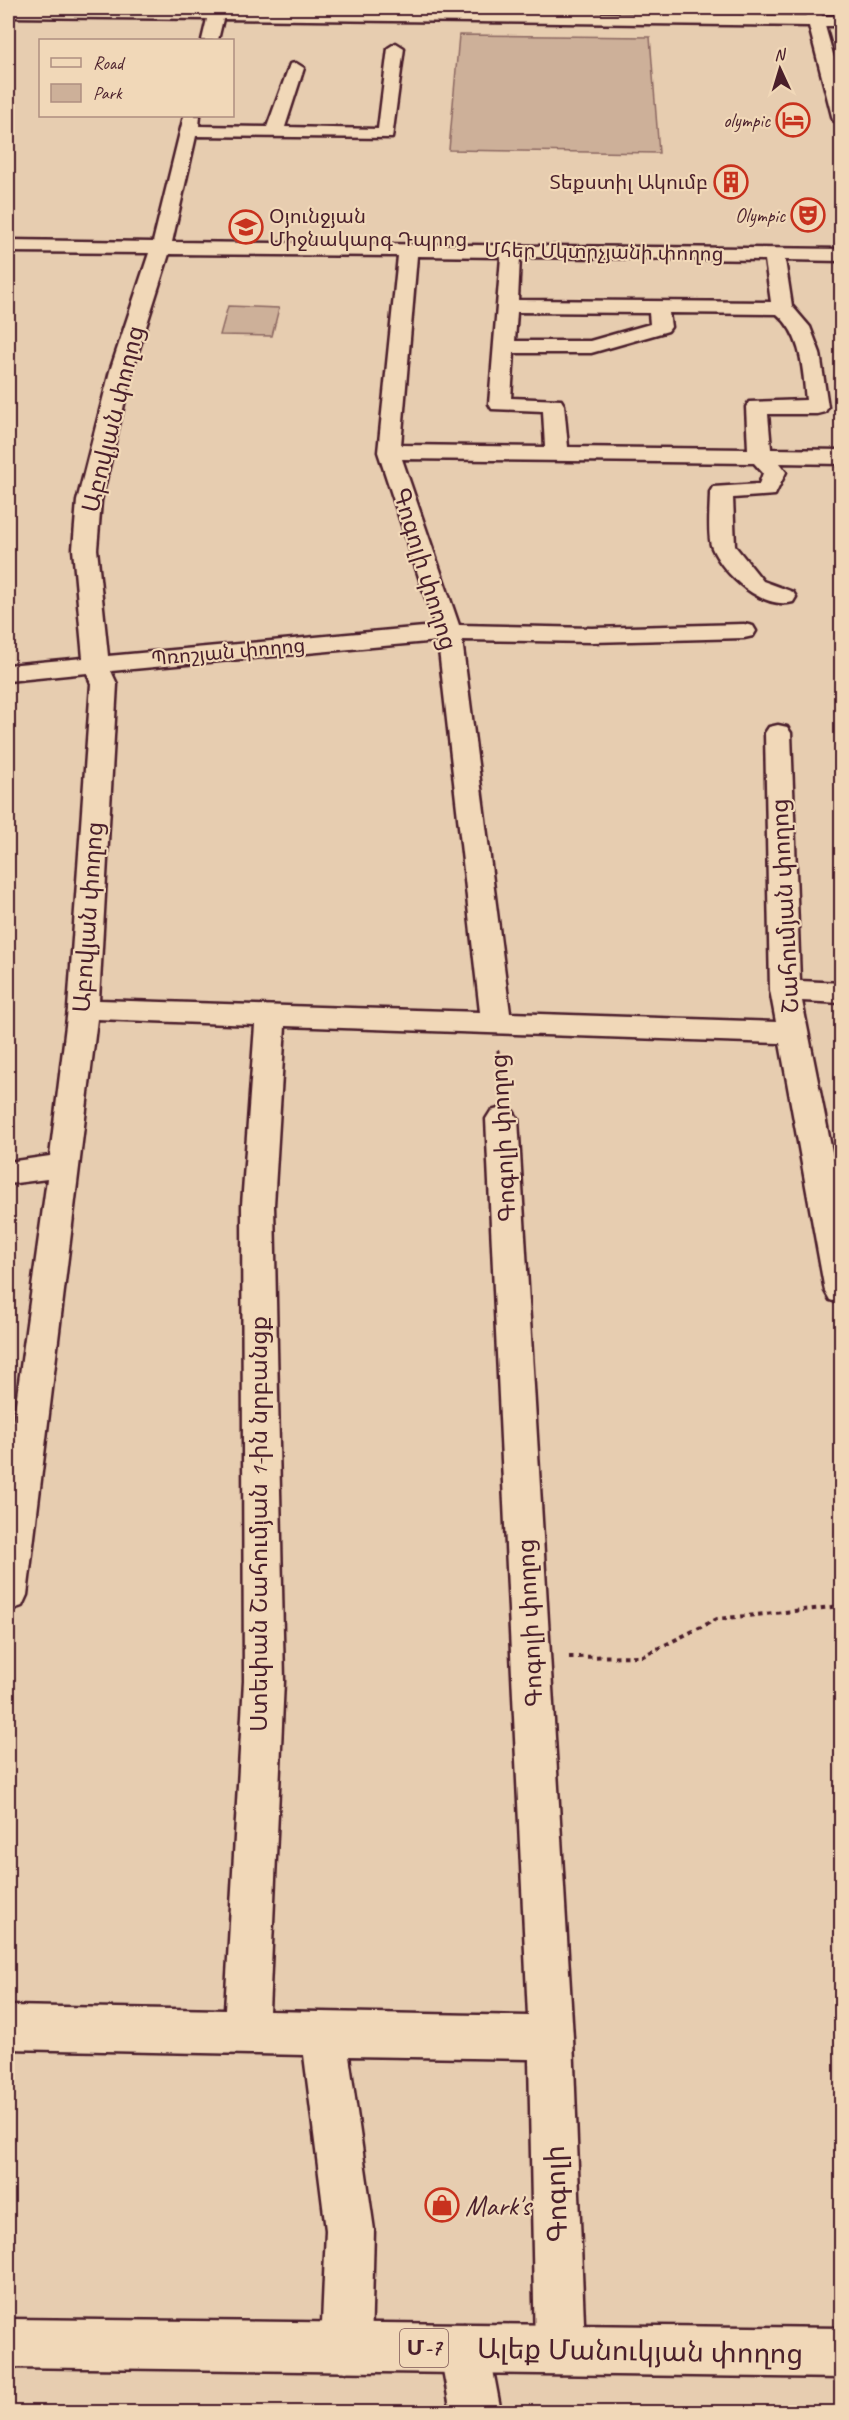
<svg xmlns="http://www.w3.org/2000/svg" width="849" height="2420" viewBox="0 0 849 2420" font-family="Caveat,'Noto Sans Armenian',sans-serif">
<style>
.green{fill:#cdb099;stroke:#8c6862;stroke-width:1.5}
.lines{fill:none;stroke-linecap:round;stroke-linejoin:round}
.minor-casing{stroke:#4a1f2b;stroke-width:5}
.major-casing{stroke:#4a1f2b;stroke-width:5}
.path-far1{stroke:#4a1f2b;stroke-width:3;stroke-dasharray:4 4;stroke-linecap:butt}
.path{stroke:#4a1f2b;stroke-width:4;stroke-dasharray:4.5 4.5;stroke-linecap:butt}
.minor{fill:#f1d8b8;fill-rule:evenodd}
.major{fill:#f1d8b8;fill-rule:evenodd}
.labels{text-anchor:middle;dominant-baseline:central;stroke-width:4.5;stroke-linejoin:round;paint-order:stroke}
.far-poi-label{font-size:20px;fill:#4a1f2b;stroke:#f1d8b8;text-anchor:end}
.far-street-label{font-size:20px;fill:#4a1f2b;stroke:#f1d8b8}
.shield{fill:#f1d8b8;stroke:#7c5655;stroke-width:1.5}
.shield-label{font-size:22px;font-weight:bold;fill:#4a1f2b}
.street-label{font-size:24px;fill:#4a1f2b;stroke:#f1d8b8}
.near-street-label{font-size:28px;fill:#4a1f2b;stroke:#f1d8b8}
.near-poi-label{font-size:28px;fill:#4a1f2b;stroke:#f1d8b8;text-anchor:start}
</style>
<rect width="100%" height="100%" fill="#e7cdb0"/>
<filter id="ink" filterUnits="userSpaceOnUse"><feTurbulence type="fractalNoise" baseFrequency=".0167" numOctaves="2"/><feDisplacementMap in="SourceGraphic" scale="12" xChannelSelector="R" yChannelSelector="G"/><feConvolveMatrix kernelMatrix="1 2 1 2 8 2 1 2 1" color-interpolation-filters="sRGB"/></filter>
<g filter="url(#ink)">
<g class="green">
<path d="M459,35L650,37L659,153L449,150Z"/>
<path d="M228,306L279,308L272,336L220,335Z"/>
</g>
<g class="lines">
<defs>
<g id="minor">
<path d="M8,8H226L806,16L804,8H820L822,16H842V26H825L842,86V125L833,120L809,26L223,19L218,40H202L207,19L8,17Z"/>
<path d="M396,43L404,48L392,138L196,136L172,242L842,249V261L785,260L792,306L810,327L820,353L828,407L825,412L817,414H768L771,449L842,450V464L779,463L786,472L775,495L733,498L735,546L763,581L793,592L796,597L793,602C762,610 724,575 712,548C707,537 710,506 710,492L713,487L759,484L763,473L754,463L402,459L459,625L592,628L744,624L753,626L756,631L753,636L744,638L592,642L462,640L510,1013L776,1022L770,990L765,733L769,727L778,725L787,727L791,733L800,981L842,983V1003L802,1001L842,1202V1304L830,1300L825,1291L780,1043L285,1026L274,1205L284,1681L269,2011L528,2016L486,1119L491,1111L502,1108L513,1111L518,1119L573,2038L585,2349L577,2366L560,2374L543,2366L535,2349L529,2059L349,2056L374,2230L371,2347L363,2364L346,2372L329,2364L321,2347L326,2230L304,2055L8,2049V2006L225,2010L244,1681L242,1205L255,1025L97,1019L27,1595L22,1606L8,1611V1461L47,1179L8,1184V1162L50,1156L68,1009L91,684L87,673L8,681V665L83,658L73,549L77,501L110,371L149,253L8,252V240L153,242L184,116H200L199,126L267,127L290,64L296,63L304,68L285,127L378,129L388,48ZM169,254L398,256L378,452L435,626L108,656L97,549L101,501L132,371ZM417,256L501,257L489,404L492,409L543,411L545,447L401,445ZM520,257L765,260L771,302L518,300ZM517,312L649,313L650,324L590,341H515ZM669,313L777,314C802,335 803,370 806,400L749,402L746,407L748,449L568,447L564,405L561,400L511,398L514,353H591L668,331L671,327ZM438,641L480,1012L99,1000L117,684L111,671Z"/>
<path d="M464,2324L481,2332L489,2349L501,2412H451L439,2349L447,2332Z"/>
</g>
<path id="major" d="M8,2319L842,2328V2378L8,2367Z"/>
</defs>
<use href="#minor" class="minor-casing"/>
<use href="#major" class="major-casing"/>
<path class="path-far1" d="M498,1050L500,1090"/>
<path class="path" d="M569,1657L643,1656L717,1619L842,1606"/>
<use href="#minor" class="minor"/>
<use href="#major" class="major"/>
</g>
</g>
<defs>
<symbol id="hotel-ring" viewBox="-11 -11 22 22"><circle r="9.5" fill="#f1d8b8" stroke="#c8321e" stroke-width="1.5"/><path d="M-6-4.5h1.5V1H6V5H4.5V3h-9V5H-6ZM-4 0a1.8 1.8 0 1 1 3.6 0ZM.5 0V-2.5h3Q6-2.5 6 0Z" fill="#c8321e"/></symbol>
<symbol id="building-ring" viewBox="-11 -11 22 22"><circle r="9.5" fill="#f1d8b8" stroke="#c8321e" stroke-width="1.5"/><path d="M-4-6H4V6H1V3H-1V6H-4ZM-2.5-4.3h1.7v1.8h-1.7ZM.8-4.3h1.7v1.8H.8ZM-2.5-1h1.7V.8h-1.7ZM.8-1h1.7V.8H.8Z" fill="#c8321e"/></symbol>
<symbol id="theatre-ring" viewBox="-11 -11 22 22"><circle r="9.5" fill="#f1d8b8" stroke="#c8321e" stroke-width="1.5"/><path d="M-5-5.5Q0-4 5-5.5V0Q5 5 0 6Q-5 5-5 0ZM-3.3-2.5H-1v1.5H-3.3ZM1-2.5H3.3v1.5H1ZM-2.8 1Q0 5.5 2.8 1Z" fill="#c8321e"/></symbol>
<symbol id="school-ring" viewBox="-11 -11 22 22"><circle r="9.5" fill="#f1d8b8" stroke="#c8321e" stroke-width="1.5"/><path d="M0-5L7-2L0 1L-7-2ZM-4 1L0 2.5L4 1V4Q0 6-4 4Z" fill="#c8321e"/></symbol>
<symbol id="shop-ring" viewBox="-11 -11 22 22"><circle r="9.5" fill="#f1d8b8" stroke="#c8321e" stroke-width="1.5"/><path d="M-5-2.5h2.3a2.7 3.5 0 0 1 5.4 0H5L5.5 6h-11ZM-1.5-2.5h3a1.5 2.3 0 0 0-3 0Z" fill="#c8321e"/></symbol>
</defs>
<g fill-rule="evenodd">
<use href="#hotel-ring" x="774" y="101" width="38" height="38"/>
<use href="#building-ring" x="712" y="163" width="38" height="38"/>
<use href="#theatre-ring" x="789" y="196" width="38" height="38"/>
<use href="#school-ring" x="227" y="208" width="38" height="38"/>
<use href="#shop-ring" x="423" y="2186" width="38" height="38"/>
</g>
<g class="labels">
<g class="far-poi-label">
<text x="770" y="120">olympic</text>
<text x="708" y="182">Տեքստիլ Ակումբ</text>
<text x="785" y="215">Olympic</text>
<text x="269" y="216" text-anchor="start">Օյունջյան<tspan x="269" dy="23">Միջնակարգ Դպրոց</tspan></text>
</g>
<g class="far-street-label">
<text transform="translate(604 252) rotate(1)">Մհեր Մկտրչյանի փողոց</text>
<text transform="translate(228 652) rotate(-5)">Պռոշյան փողոց</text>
</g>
<rect class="shield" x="400" y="2329" width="48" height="38" rx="4.5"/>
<g class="shield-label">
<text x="424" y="2348">Մ-7</text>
</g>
<g class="street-label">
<text transform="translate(113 419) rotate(-76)">Աբովյան փողոց</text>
<text transform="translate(425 569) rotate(73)">Գոգոլի փողոց</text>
<text transform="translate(785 906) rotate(-93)">Շահումյան փողոց</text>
<text transform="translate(88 917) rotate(-86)">Աբովյան փողոց</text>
<text transform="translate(503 1138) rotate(-93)">Գոգոլի փողոց</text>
<text transform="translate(259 1524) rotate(-90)">Ստեփան Շահումյան 1-ին նրբանցք</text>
<text transform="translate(530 1623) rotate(-93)">Գոգոլի փողոց</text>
</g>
<g class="near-street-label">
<text transform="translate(556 2194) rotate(-92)">Գոգոլի</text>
<text transform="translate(640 2351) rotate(1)">Ալեք Մանուկյան փողոց</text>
</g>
<g class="near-poi-label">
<text x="465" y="2205">Mark's</text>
</g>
</g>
<rect width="849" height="2420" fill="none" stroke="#f1d8b8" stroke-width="30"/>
<rect x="15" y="15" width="819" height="2390" fill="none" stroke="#4a1f2b" stroke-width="2" filter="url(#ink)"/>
<rect x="39" y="39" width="195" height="78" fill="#f1d8b8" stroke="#ae8e80" stroke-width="1.5"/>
<rect x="51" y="58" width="30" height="9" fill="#f1d8b8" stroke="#ae8e80" stroke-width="1.5"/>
<text x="93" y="69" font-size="18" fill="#4a1f2b">Road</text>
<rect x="51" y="84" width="30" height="18" fill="#cdb099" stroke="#ae8e80" stroke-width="1.5"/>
<text x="93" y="99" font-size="18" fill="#4a1f2b">Park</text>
<g transform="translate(780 69) rotate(356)" stroke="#f1d8b8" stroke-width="4.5" paint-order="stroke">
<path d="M0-4.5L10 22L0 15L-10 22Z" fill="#4a1f2b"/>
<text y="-9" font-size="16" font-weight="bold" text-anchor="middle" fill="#4a1f2b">N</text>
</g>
</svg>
